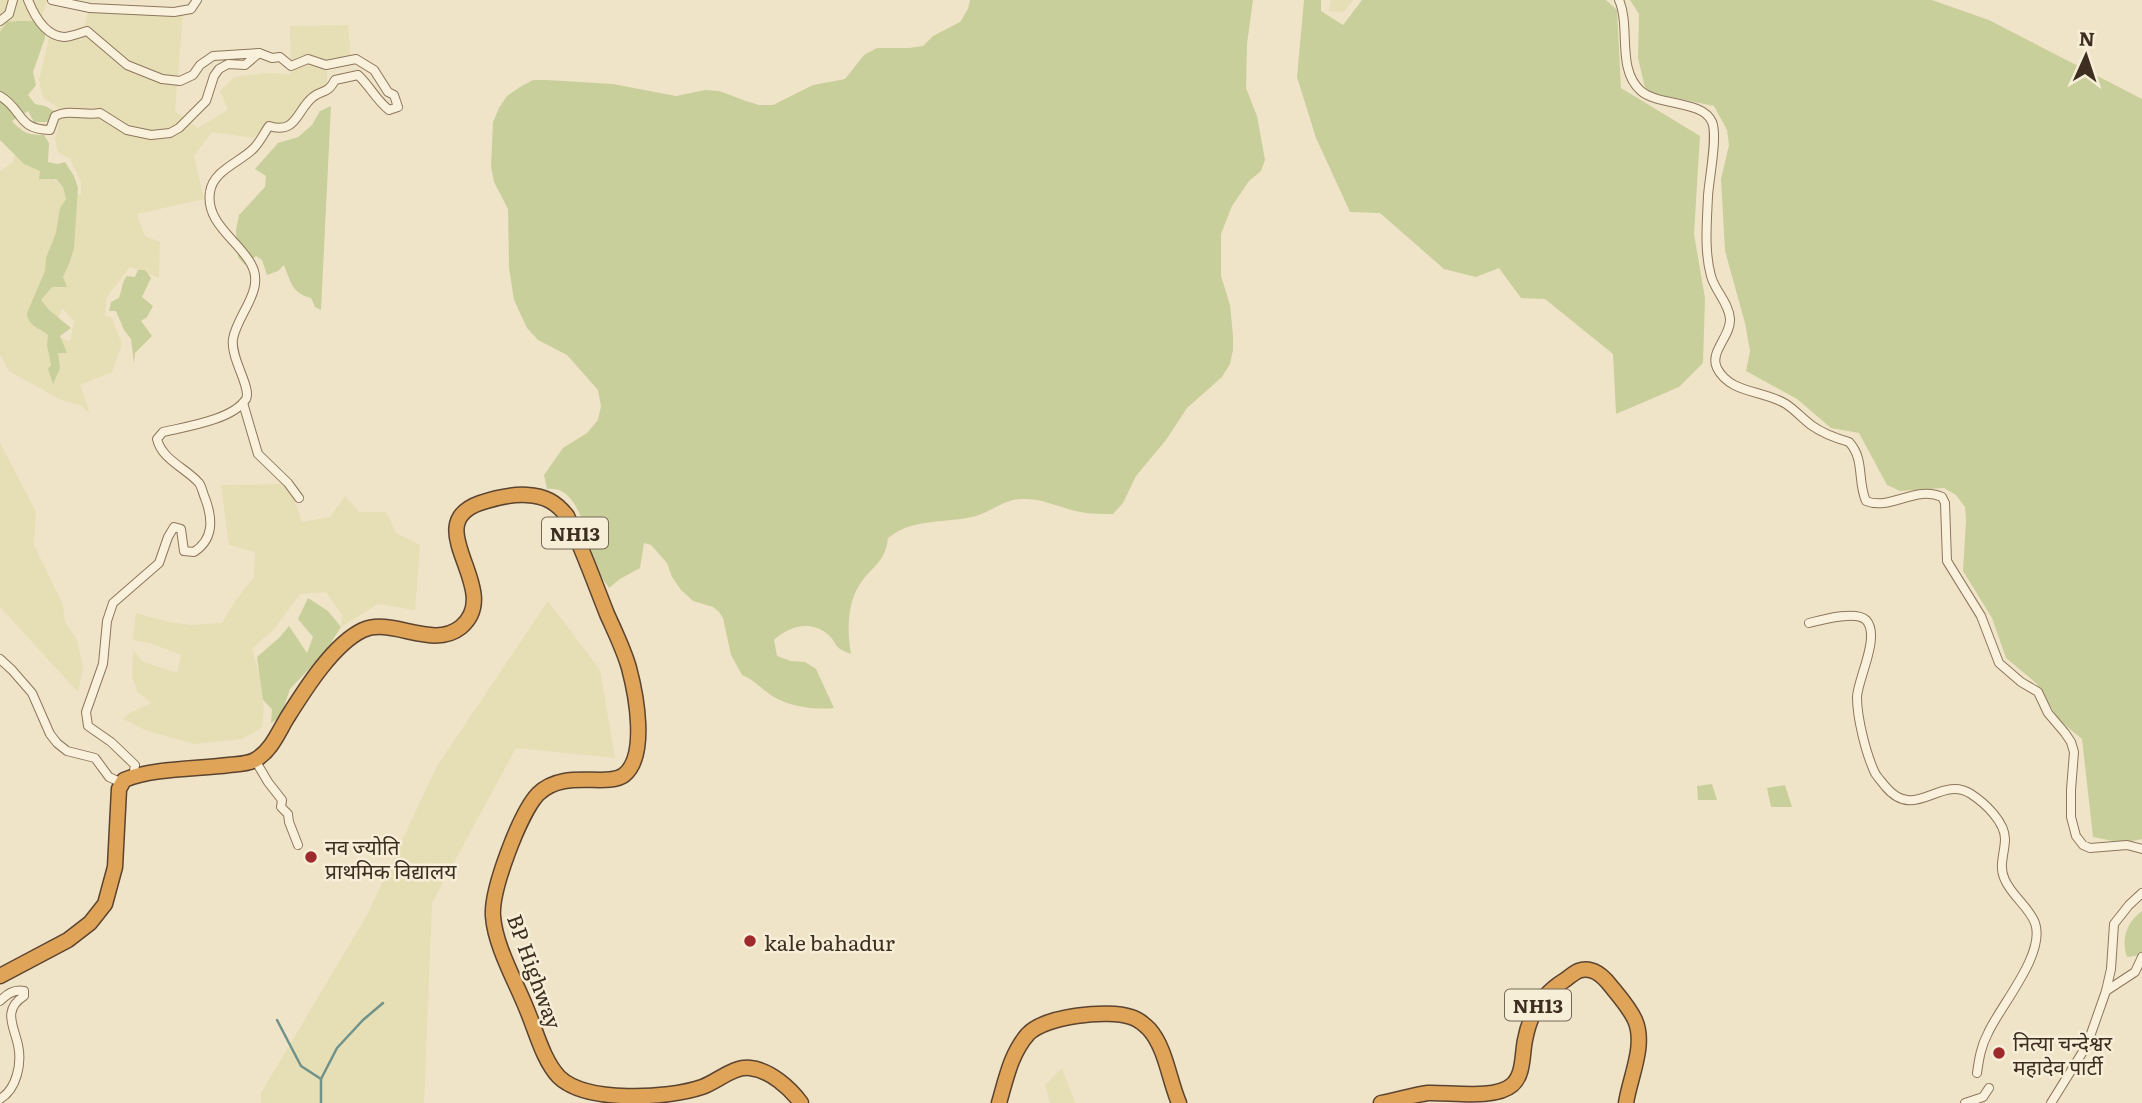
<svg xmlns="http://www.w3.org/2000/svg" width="2142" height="1103" viewBox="0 0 2142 1103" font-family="Literata,'Noto Sans Devanagari',serif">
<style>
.farmland{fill:#e6deb5;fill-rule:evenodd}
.green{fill:#c9cf9b}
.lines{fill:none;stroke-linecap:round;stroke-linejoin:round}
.stream{stroke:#6f938a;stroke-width:2.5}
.street-casing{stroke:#8d765c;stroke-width:10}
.highway-casing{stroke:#5b4430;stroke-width:17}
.street{stroke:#faf1dc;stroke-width:8}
.highway{stroke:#e0a458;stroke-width:14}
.poi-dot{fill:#9e2a2b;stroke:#f7eed8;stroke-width:2.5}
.labels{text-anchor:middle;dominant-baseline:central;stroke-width:5;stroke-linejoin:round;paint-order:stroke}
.shield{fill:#f7eed8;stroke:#756857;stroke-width:2}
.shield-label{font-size:19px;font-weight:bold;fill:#3d2e20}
.poi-label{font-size:21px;fill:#3d2e20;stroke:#f7eed8;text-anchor:start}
.street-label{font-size:21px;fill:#3d2e20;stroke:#f7eed8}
</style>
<rect width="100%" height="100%" fill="#f0e4c8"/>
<g class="farmland">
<path d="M0,0H48L41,18L0,43Z"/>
<path d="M1331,0H1353L1344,12L1329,11Z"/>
<path d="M88,12H183L175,111L198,128L228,110L220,91L234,77L265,73L291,74L290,26L348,25L351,58L327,66V96L316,101L296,123L265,128L253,138L212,132L194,156L204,199L137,214L145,236L160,242L159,278L130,267L107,297L105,315L112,318L122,344L112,372L80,385L90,414L82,406L59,399L9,371L0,354V171L13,162L15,153L1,125L15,124L22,129L26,146L44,170L73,196L81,194V182L70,159L58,152L55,139L62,110L43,98L39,80L50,33L82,40ZM62,308L74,321L70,341L58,337L55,327Z"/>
<path d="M0,443L36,512L34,545L63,605L65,622L77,640L83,668L78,692L0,607Z"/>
<path d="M289,484L302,522L330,517L345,496L359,512H386L396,533L420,545L415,610L378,604L341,627L342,615L326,592L300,594L275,628L252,649L260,676L264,710L262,728L242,739L194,744L145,730L123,719L131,712L152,703L138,693L132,677L133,651L144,662L177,673L181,655L150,643L133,640L136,613L168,622L191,625L222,623L235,601L254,577L255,552L229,545L221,485Z"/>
<path d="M548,601L600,670L615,758L516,748L432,903L424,1103H261V1093L367,915L437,766Z"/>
<path d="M1062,1068L1075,1103H1050L1045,1085Z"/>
</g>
<g class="green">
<path d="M970,0H1253L1247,44L1246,88L1257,116L1265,160L1261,171L1249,181L1232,206L1221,234V276L1230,305L1233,335V350L1230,364L1222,377L1187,408L1166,440L1136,476L1123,503L1113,514C1102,514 1090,514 1080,512C1060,508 1043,498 1022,499C1005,499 992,511 976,516C945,524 915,517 888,538C885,563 873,565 860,584C847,603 847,632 851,654C831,647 839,643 826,633C809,620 788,627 774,640L777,656L791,661L805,662L816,669L834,708C815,710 791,707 774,697C762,690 755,680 742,675L731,655L723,618L719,612L713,607L693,601L681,590L672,577L667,563L651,545L644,543L640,568L620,579L609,588C603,580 599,572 595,563C587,540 580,484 547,489L544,475L563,448L587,433L598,420L601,406L598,390L567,355L538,340L527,328L514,300L509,268L508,209L494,182L491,166L493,122L499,108L507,96L520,87L533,80H547L613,84L676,96L705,90L719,91L746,101L759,105H773L813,85L845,79L864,55L877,48H909L923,46L933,36L960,22L968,9Z"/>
<path d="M1304,0H1321V11L1343,25L1362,0H1606L1617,10L1621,88L1700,136L1694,234L1705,298L1703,363L1679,387L1616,414L1613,354L1545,299L1521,298L1499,268L1476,277L1444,269L1380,213L1350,212L1316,138L1297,77Z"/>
<path d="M1630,0H1932L1989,20L2142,99V839L2123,843L2093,837L2082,739L2059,720L2036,683L2006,658L1992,618L1963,571L1966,521L1965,507L1956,495L1944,488L1900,491L1887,485L1859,433L1831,428L1797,399L1746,371L1750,351L1745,323L1725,251L1721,179L1729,145L1727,130L1714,106L1646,92L1638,58L1639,14Z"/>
<path d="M18,21H33L45,27V38L33,72L36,85L28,95L35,104L45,106L56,112L54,122H34L28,111L12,121C22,133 29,135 44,135L49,143L48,162L58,164L65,162L74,176L78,188L74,248L69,264L63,277L67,287H52L41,300L49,310L71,328L60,336L67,353H58L60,368L53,384L48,369L51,365L47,345L48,335C38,327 28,326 27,313L45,271L46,258L56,233L60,208L66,199L63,187L56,179H39L40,171L24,164L0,140V32L7,22Z"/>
<path d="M331,106L321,310L315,307L311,298C292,293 291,283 284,265L278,271L267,275L262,260L256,256L245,265L238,257L236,230L239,215L265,187L266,176L255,169L278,143L298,137L312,125L320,111Z"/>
<path d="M138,270H145L151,278L142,297L153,306L147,317L141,321L152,336L135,353L134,364L131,339L124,330L116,311H109L111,302L119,298L124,280L127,276L135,277Z"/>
<path d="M308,598L328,611L341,627L325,652L290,689L280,718L271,723L272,709L263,700L257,657L280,637L289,626L307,653L313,637L298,619Z"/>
<path d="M1712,784L1717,800H1698L1697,786Z"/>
<path d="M1785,785L1792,807H1771L1767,788Z"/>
<path d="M2142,911V955L2127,957C2121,939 2126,923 2142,911Z"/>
</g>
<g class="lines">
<g class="stream">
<path d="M277,1020L301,1066L321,1079"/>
<path d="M321,1103V1079L337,1048L363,1020L383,1003"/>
</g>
<defs>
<g id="street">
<path d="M52,0L90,8L174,12L191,9L197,0"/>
<path d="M1619,0C1631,27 1616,69 1641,91C1658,106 1703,100 1712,122C1718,136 1709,179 1708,196C1707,221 1704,251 1711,276C1715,291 1729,303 1730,319C1731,336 1709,352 1717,368C1730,394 1764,390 1786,404C1795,410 1802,418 1811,425C1822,433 1835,438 1849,442C1865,459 1857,481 1866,501C1890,511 1916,485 1942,497L1945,503L1947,561L1981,616L1999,663L2021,682L2038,692L2048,713L2065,733L2071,742L2074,752L2071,790V817L2076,836L2083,845L2090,848L2127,845L2142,849"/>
<path d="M0,21L9,14L13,0"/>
<path d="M0,96C24,110 16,129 50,130L55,116C69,109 85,116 100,113L127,130L151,135L170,133L179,128L206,101L214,76L219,69L228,64L245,65L259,53L213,56L200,65L193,75L180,81L162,79L127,65L87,31C80,33 70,37 64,37C45,36 34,15 28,0"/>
<path d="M243,403L258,454L288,483L299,498"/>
<path d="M1809,623C1821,620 1856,610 1866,620C1881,636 1858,678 1857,697C1857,718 1866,754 1875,773C1878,778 1882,782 1885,786C1915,823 1940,774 1971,794C1985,803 2005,822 2005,839C2005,853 1998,866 2005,880C2012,896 2029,907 2035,923C2046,954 2000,1006 1988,1033C1981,1046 1979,1059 1977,1073"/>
<path d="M0,659L12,670L32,693L50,734L57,743L67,751L95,758L109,777L122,783"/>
<path d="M255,760L268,782L282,800L281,807L288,814L289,822L298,845"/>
<path d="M133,777L135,765L111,742L88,726L86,712L103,664L107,621L113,603L159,563L168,537L174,527L181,529L184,551L194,552C214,539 213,519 205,498C203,494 202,487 199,483C186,468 162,460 157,439L163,432C184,427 233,420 246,399C252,388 230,358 233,339C237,314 266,290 251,264C239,241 205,223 210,192C213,170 241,162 254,148C260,142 264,133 269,126C297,135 297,109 313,97C323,89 327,95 335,80L358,75C370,86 376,100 389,110L398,107L394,95L388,92L374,70L356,59L326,65L308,59L291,66L280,57L272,58L259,53"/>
<path d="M2106,991L2135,972L2142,957"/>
<path d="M0,1001C7,994 14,989 24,991V996C2,1010 14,1026 18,1045C22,1063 17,1089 0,1099"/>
<path d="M1965,1103L1983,1097L1989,1088"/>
<path d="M2051,1103L2087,1045L2106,991L2111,969L2114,924L2129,905L2142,893"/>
</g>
<g id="highway">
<path d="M0,976L68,940L90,923L105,904L115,867L119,789L124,780C152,768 199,769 229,765C238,764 248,764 255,760C271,751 278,733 287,718C304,691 333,644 363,630C392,617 433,650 461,627C505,590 417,525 480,503C495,498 511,494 527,495C545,496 556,502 567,516C582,548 594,581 607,614C615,632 624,650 629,668C636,694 648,756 624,775C606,788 564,768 538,794C520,813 491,890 493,916C495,946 516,982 527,1010C536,1031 543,1060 559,1077C586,1103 667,1099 702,1087C717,1082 733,1066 750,1068C770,1070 790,1088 801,1103"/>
<path d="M999,1103C1006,1079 1011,1053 1028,1034C1045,1016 1108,1009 1131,1017C1138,1019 1144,1024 1149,1029C1166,1048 1169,1080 1179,1103"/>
<path d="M1381,1103C1397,1100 1413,1095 1428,1093C1450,1092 1495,1100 1512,1085C1524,1075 1522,1054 1525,1040C1530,1013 1542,994 1565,980C1569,977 1574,973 1578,971C1592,966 1602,975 1610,985C1619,996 1629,1007 1635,1020C1646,1045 1630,1077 1626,1103"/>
</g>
</defs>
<use href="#street" class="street-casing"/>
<use href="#highway" class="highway-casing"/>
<use href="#street" class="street"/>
<use href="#highway" class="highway"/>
</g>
<g class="poi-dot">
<circle cx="311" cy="857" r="7"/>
<circle cx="750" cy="941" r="7"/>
<circle cx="1999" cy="1053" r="7"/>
</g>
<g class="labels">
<g class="shield">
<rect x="542" y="517.5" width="66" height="31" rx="5"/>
<rect x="1505" y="989.5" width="66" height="31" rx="5"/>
</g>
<g class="shield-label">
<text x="575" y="533">NH13</text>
<text x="1538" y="1005">NH13</text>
</g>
<g class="poi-label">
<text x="325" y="845">नव ज्योति<tspan x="325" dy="24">प्राथमिक विद्यालय</tspan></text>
<text x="764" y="941">kale bahadur</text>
<text x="2013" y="1041">नित्या चन्देश्वर<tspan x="2013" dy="24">महादेव पार्टी</tspan></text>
</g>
<g class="street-label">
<text transform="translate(536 971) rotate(70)">BP Highway</text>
</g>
</g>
<g transform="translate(2086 56) rotate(3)" stroke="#f7eed8" stroke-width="5" paint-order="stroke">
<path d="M0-5L12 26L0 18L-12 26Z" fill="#3d2e20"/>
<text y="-10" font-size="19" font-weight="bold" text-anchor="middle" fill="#3d2e20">N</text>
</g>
</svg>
